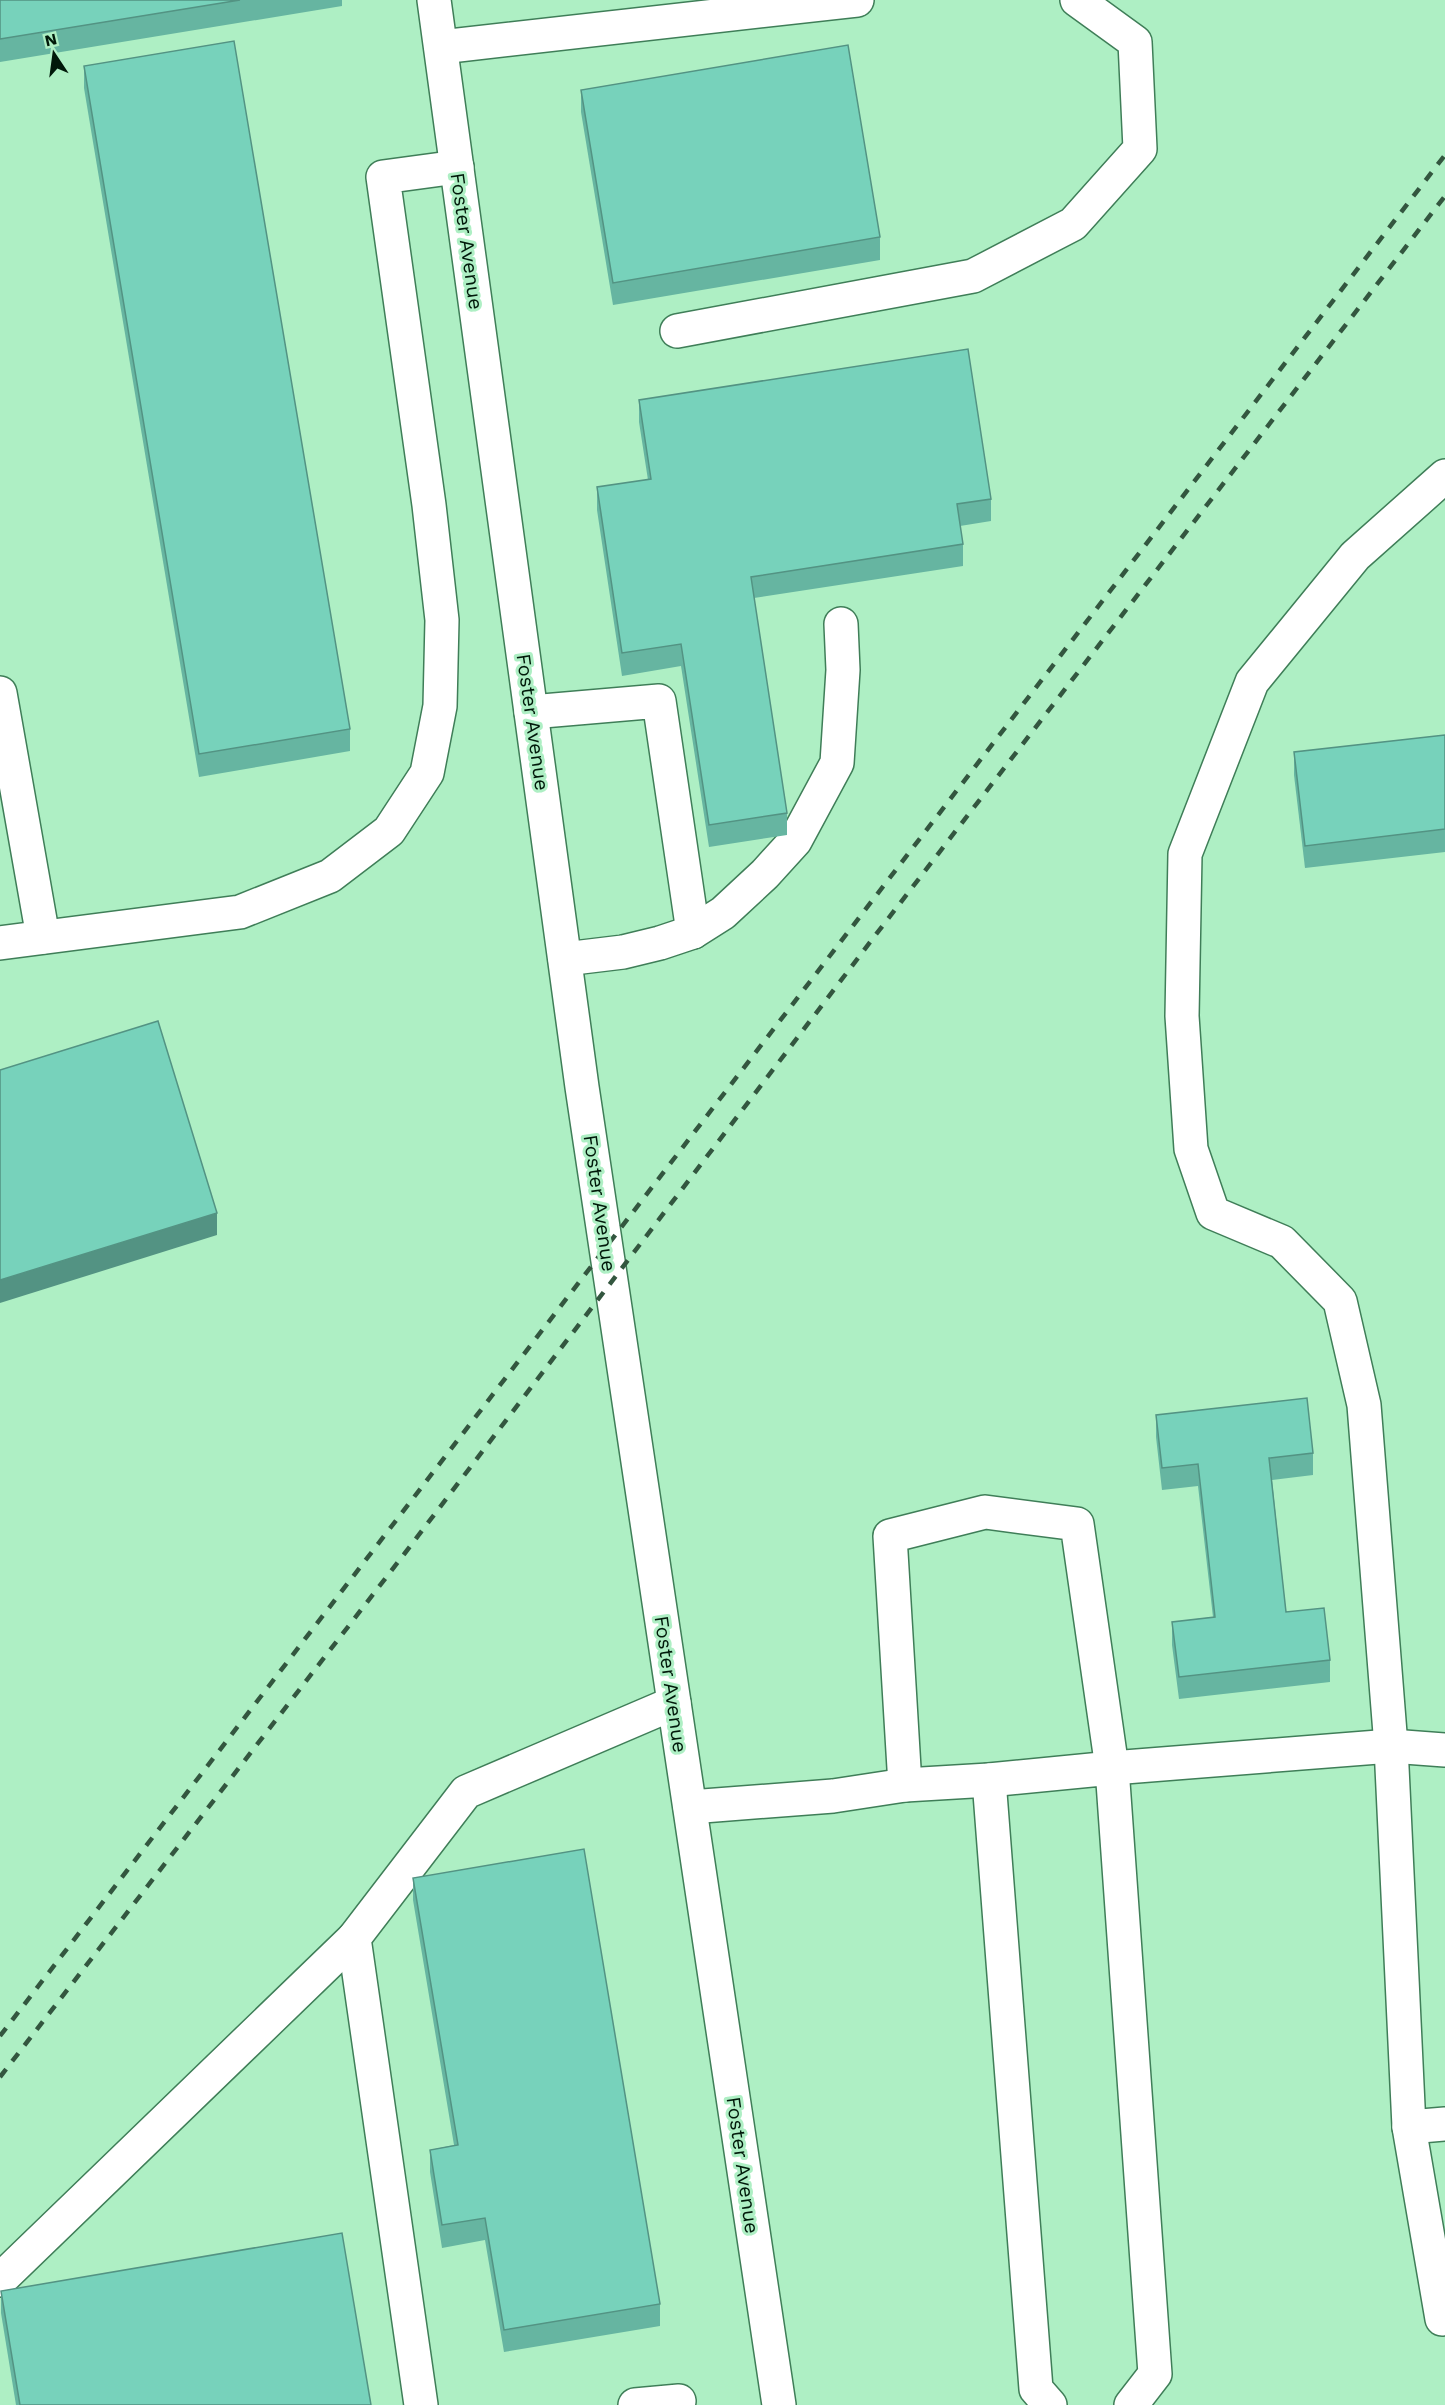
<svg xmlns="http://www.w3.org/2000/svg" width="1445" height="2405" viewBox="0 0 1445 2405" font-family="'Work Sans',sans-serif">
<style>
.lines{fill:none;stroke-linecap:round;stroke-linejoin:round}
.minor-casing{stroke:#3f7e58;stroke-width:36}
.major-casing{stroke:#3f7e58;stroke-width:36}
.minor{stroke:#fff;stroke-width:33}
.major{stroke:#fff;stroke-width:33}
.rail{stroke:#33563f;stroke-width:4.5;stroke-dasharray:10 10;stroke-linecap:butt}
.wall{fill:#66b5a1}
.shaded-wall{fill:#539383}
.building{fill:#77d2bb;stroke:#539383;stroke-width:1.5}
.labels{text-anchor:middle;dominant-baseline:central;stroke-width:6;stroke-linejoin:round;paint-order:stroke}
.street-label{font-size:20px;fill:#01190a;stroke:#aeefc4}
</style>
<rect width="100%" height="100%" fill="#aeefc4"/>
<g class="lines">
<defs>
<g id="minor">
<path d="M441,47L857,0"/>
<path d="M677,331L973,276L1073,224L1140,149L1135,42L1077,0"/>
<path d="M0,693L43,937"/>
<path d="M531,712L659,701L693,932"/>
<path d="M0,943L240,912L330,876L389,831L427,773L440,706L442,620L429,505L383,177L457,167"/>
<path d="M565,959L623,952L660,943L693,932L723,913L765,874L795,841L837,763L843,670L841,624"/>
<path d="M989,1780L1036,2389L1050,2405"/>
<path d="M905,1785L890,1536L985,1512L1077,1524L1112,1768L1391,1746L1445,1750"/>
<path d="M690,1807L833,1796L905,1785L989,1780L1112,1768L1155,2374L1131,2405"/>
<path d="M1409,2127L1445,2124"/>
<path d="M0,2280L354,1938"/>
<path d="M1442,2319L1409,2127L1391,1746L1364,1405L1340,1301L1282,1242L1213,1213L1191,1149L1182,1016L1185,854L1252,682L1355,556L1445,476"/>
<path d="M421,2405L354,1938L466,1792L674,1703"/>
<path d="M635,2405L679,2401"/>
</g>
<path id="major" d="M434,0L582,1087L779,2405"/>
</defs>
<use href="#minor" class="minor-casing"/>
<use href="#major" class="major-casing"/>
<use href="#minor" class="minor"/>
<use href="#major" class="major"/>
<g class="rail">
<path d="M0,2036L1445,155"/>
<path d="M0,2077L405,1553L874,937L1445,196"/>
</g>
</g>
<g class="wall">
<path d="M0,0H342V6L0,62Z"/>
<path d="M84,66L350,729V751L199,777L84,88Z"/>
<path d="M581,90L880,237V260L613,305L581,112Z"/>
<path d="M639,400L991,499V521L960,526L963,544V566L754,598L787,813V835L709,847L681,666L622,676L597,510V487L648,480L639,422Z"/>
<path d="M1445,735V852L1305,868L1294,775V752Z"/>
<path d="M1156,1415L1313,1453V1475L1272,1480L1286,1612L1330,1660V1682L1179,1699L1172,1645V1622L1213,1617L1198,1486L1162,1490L1156,1437Z"/>
<path d="M413,1878L660,2304V2326L504,2352L485,2240L442,2248L430,2172V2150L454,2145L413,1900Z"/>
<path d="M1,2291L371,2405H16L1,2313Z"/>
</g>
<path class="shaded-wall" d="M217,1213V1235L0,1303V1280Z"/>
<g class="building">
<path d="M0,0H240L0,39Z"/>
<path d="M234,41L350,729L199,754L84,66Z"/>
<path d="M848,45L880,237L613,283L581,90Z"/>
<path d="M968,349L991,499L957,504L963,544L751,577L787,813L709,825L681,644L622,653L597,487L651,479L639,400Z"/>
<path d="M1445,735V829L1305,846L1294,752Z"/>
<path d="M158,1021L217,1213L0,1280V1070Z"/>
<path d="M1307,1398L1313,1453L1269,1458L1286,1612L1324,1608L1330,1660L1179,1677L1172,1622L1215,1617L1198,1464L1162,1468L1156,1415Z"/>
<path d="M584,1849L660,2304L504,2330L485,2218L442,2225L430,2150L458,2145L413,1878Z"/>
<path d="M342,2233L371,2405H20L1,2291Z"/>
</g>
<g class="labels">
<g class="street-label">
<text transform="translate(467 241) rotate(82)">Foster Avenue</text>
<text transform="translate(533 722) rotate(82)">Foster Avenue</text>
<text transform="translate(600 1203) rotate(82)">Foster Avenue</text>
<text transform="translate(671 1684) rotate(82)">Foster Avenue</text>
<text transform="translate(743 2165) rotate(82)">Foster Avenue</text>
</g>
</g>
<g transform="translate(54 54) rotate(347)" stroke="#aeefc4" stroke-width="4.5" paint-order="stroke">
<path d="M0-4.5L10 22L0 15L-10 22Z" fill="#01190a"/>
<text y="-9" font-size="16" font-weight="bold" text-anchor="middle" fill="#01190a">N</text>
</g>
</svg>
